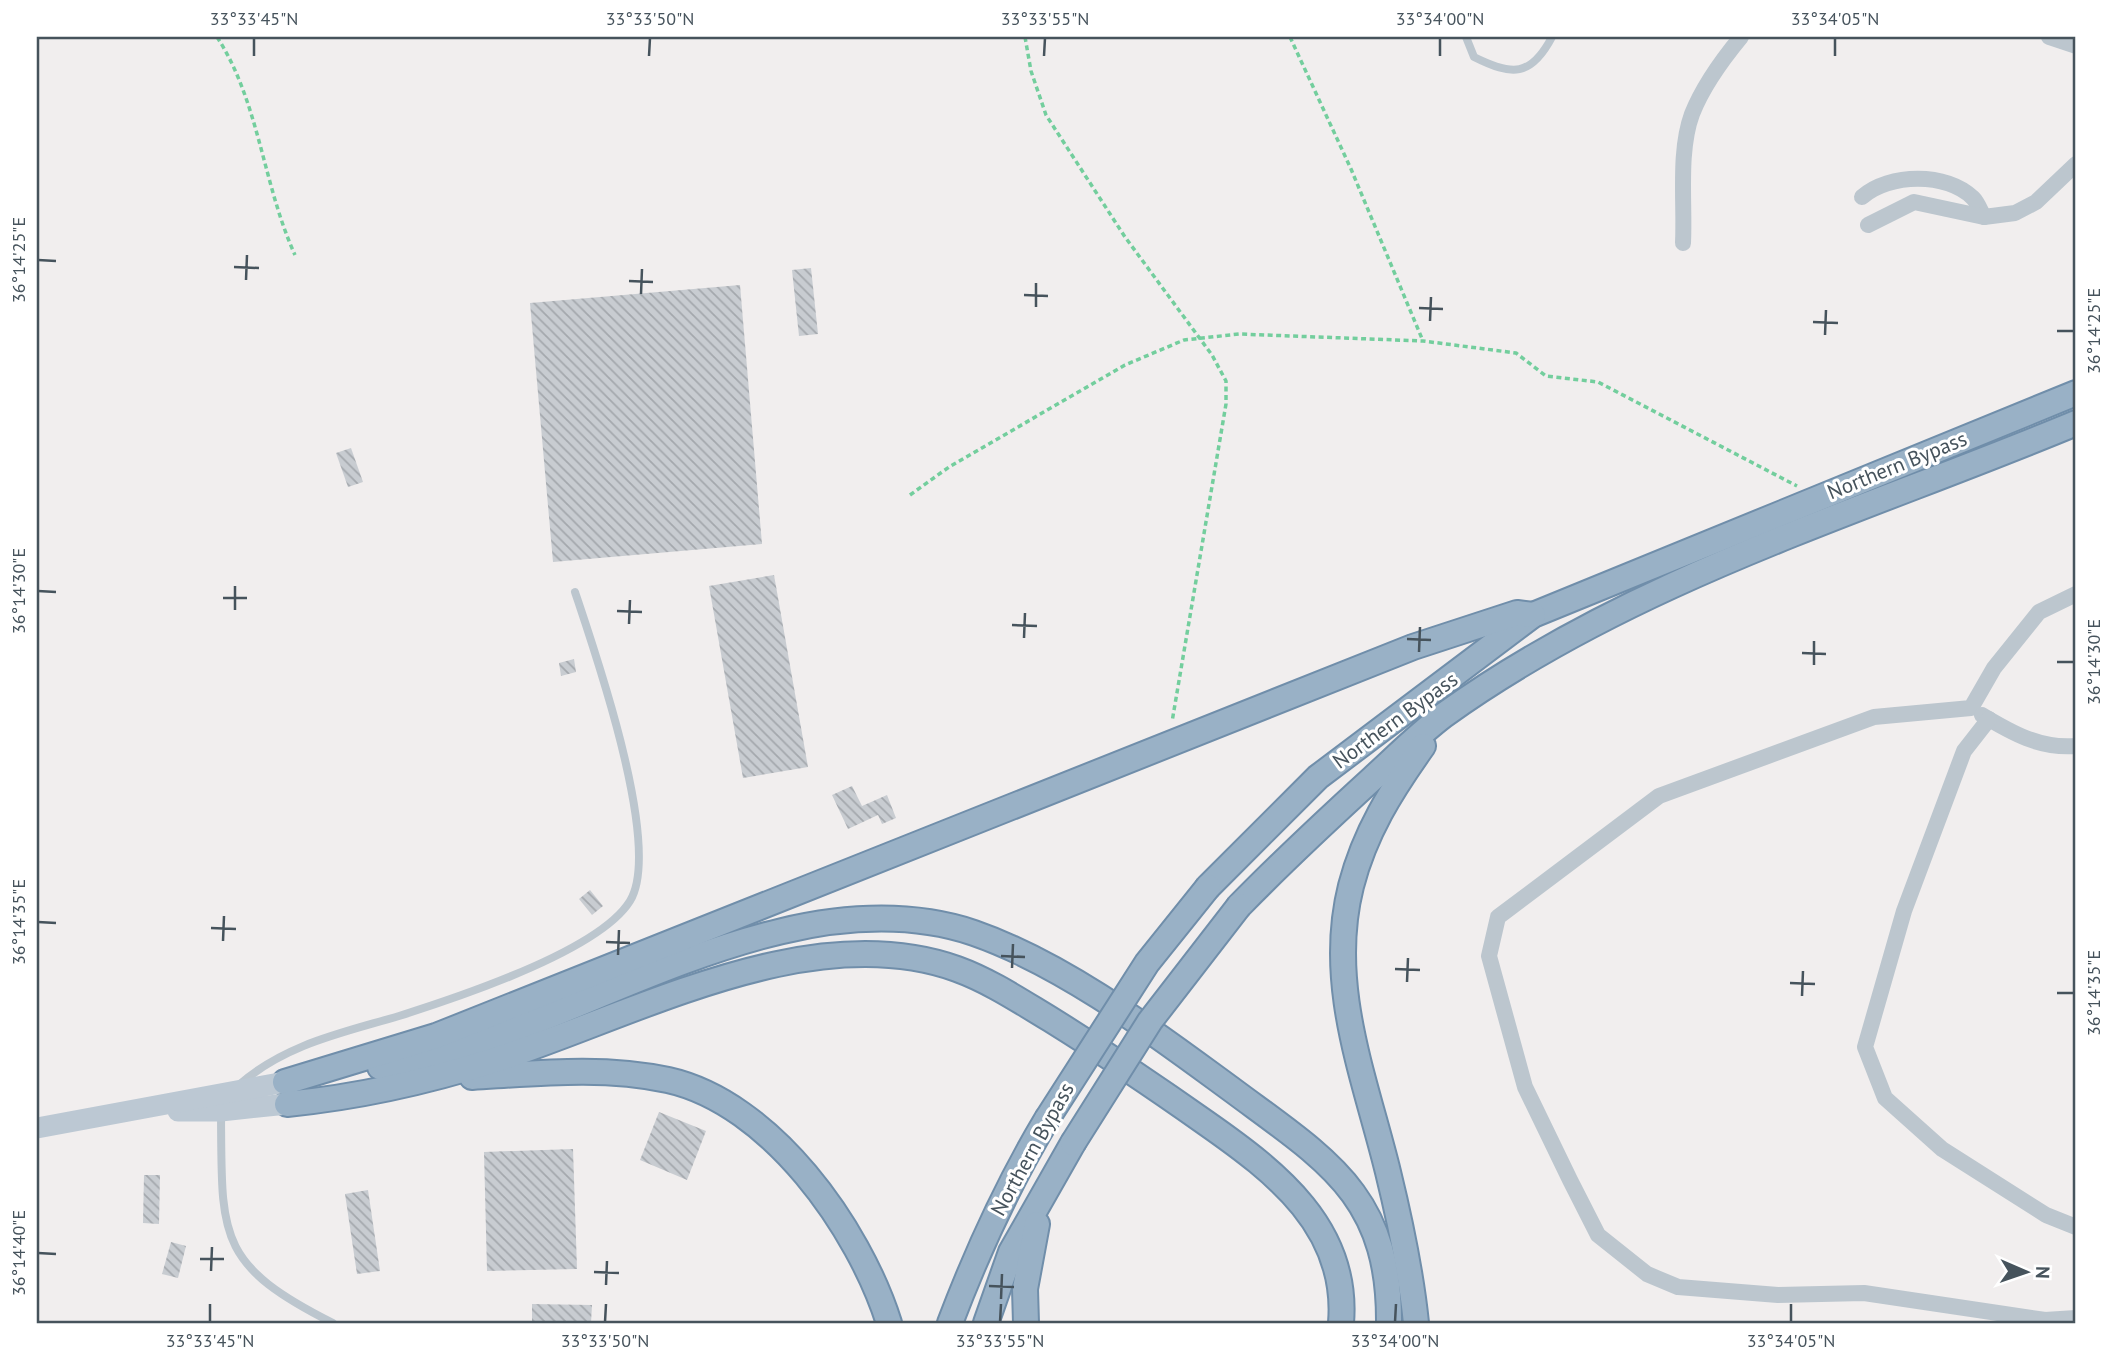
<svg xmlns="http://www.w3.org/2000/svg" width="2113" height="1360" viewBox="0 0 2113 1360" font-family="'PT Sans',sans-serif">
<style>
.building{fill:url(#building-back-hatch)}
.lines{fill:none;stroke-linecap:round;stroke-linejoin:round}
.trunk-casing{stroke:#708eaa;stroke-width:28}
.path{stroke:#73ce9d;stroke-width:3.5;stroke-dasharray:5 3.5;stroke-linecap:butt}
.service{stroke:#bcc6ce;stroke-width:8}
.minor{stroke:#bcc6ce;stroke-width:16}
.secondary{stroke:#bcc8d3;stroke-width:21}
.trunk{stroke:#99b1c6;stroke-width:24}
.trunk-bridge-casing{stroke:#708eaa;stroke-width:28;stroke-linecap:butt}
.trunk-bridge{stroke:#99b1c6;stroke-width:24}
.ticks{fill:none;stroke:#46535c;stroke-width:2.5}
.labels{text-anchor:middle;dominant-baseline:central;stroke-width:6;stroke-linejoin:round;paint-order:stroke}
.street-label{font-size:21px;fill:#46535c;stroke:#fff}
.neatline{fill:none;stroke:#46535c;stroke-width:2.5}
.ticks-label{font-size:18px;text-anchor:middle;fill:#46535c}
</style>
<defs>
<pattern id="building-back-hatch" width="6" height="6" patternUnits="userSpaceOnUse" patternTransform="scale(1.75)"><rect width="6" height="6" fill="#c8ccd1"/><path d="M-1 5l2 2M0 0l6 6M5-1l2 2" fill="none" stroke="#a4a8ad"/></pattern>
</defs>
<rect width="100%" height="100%" fill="#f1eeee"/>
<g class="building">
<path d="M811,268L818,334L799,336L792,270Z"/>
<path d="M740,285L762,544L553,562L530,303Z"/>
<path d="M351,448L363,482L348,487L336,453Z"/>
<path d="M774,575L808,767L743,778L709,586Z"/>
<path d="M574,659L576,672L561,676L559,663Z"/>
<path d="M852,786L862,806L887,795L896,818L882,824L878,815L848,829L832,795Z"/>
<path d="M590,890L603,906L592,915L579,899Z"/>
<path d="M659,1112L706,1131L687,1180L640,1160Z"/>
<path d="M573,1149L577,1269L487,1271L484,1152Z"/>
<path d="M144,1175H160L159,1224L143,1223Z"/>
<path d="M368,1190L380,1271L357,1274L345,1194Z"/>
<path d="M171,1242L186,1246L178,1278L162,1274Z"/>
<path d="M532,1304L592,1305L591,1323H532Z"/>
</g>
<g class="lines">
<defs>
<g id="trunk">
<path d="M1208,887L1318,777L1533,615L2076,393"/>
<path d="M1239,906C1282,862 1327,820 1373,778C1396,757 1419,734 1444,715C1635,578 1862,512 2076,423"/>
<path d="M380,1067C412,1061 444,1055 475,1044C626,993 811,878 974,933C1066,965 1157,1035 1235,1092C1328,1161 1390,1196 1389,1323"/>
<path d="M472,1077C538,1073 604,1066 668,1080C771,1103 859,1228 889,1323"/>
<path d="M285,1082L436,1036L1413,647L1517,613L1533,615"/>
<path d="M287,1104C358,1097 426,1082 495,1060C633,1016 810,916 957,969C990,981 1020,1001 1050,1019C1103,1052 1155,1087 1206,1123C1276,1172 1349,1228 1341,1323"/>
<path d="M950,1323C977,1252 1008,1184 1047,1119"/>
<path d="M986,1323L1011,1252L1073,1143"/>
<path d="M1026,1323L1025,1289L1037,1224"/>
<path d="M1416,1323C1411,1274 1400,1221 1388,1172C1365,1078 1326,985 1351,886C1365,832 1391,791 1423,746"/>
</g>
</defs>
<use href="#trunk" class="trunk-casing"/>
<g class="path">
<path d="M217,37C259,101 263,185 295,255"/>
<path d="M1025,37L1031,71L1046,115L1125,237L1212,355L1226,381V404L1172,722"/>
<path d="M1290,37L1351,169L1423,341"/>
<path d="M910,495L949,467L1125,365L1184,340L1239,334L1423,341L1516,353L1546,376L1598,382L1797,486"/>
</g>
<g class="service">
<path d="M1466,37L1474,57C1512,76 1531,77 1552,37"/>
<path d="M240,1084C286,1044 342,1033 399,1016C456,998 599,951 630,901C663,847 595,652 575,592"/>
<path d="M221,1114C222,1236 216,1264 333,1323"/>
</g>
<g class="minor">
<path d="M2049,37L2076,46"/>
<path d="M1862,197C1889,173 1947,172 1973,198C1978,203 1980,210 1984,217"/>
<path d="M1868,225L1914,202L1984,217L2015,213L2036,202L2076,164"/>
<path d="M1683,243C1685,203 1678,152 1692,114C1703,86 1722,60 1741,37"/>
<path d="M2076,594L2039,612L1994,668L1971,708L1874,717L1659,796L1498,917L1489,956L1525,1087L1570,1180L1598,1235L1647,1274L1678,1287L1778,1295L1864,1293L2045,1320L2076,1318"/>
<path d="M1982,715C2012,733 2040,749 2076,746"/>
<path d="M1989,719L1964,751L1904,911L1865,1047L1885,1098L1942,1149L2046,1215L2076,1227"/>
</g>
<g class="secondary">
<path d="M178,1111H221L287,1104"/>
<path d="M37,1128L285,1082"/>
</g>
<use href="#trunk" class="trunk"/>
<defs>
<g id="trunk-bridge">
<path d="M1047,1119L1147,963L1208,887"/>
<path d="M1073,1143L1150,1021L1239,906"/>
</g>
</defs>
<use href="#trunk-bridge" class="trunk-bridge-casing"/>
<use href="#trunk-bridge" class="trunk-bridge"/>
</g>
<path class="ticks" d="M254,56V38M649,56L650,38M1044,56L1045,38M1440,56V38M1835,56V38M38,260L56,261M234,267L259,268M246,280L247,255M629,281L653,282M641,294L642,269M1024,295L1048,296M1036,307V283M1419,308L1443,309M1430,321L1431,297M1813,322L1838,323M2057,331H2074M1825,335L1826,310M38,591L56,592M223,598H247M235,610V586M617,611L642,612M629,624L630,600M1012,625L1037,626M1024,638L1025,613M1407,639L1431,640M1419,652L1420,627M1802,653L1826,654M2057,662H2074M1814,665V641M38,922L56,923M211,928L236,929M223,941L224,916M606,942L630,943M618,955L619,930M1001,956L1025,957M1012,968L1013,944M1395,969L1420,970M1407,982L1408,958M1790,983L1815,984M2057,993H2074M1802,996L1803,971M38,1253L56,1254M200,1259H224M211,1271L212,1247M594,1272L619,1273M606,1285L607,1261M989,1286L1014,1287M1001,1299L1002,1274M210,1322V1304M605,1322L606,1304M1000,1322L1001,1304M1395,1322L1396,1304M1791,1322V1304"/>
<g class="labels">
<g class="street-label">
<text transform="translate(1897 465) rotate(-22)">Northern Bypass</text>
<text transform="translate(1395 720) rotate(-36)">Northern Bypass</text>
<text transform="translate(1032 1149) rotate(-61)">Northern Bypass</text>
</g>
</g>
<rect width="2113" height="1360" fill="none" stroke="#ffffff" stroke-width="77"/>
<g transform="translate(2026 1272) rotate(92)" stroke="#ffffff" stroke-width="5" paint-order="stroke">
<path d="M0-5L12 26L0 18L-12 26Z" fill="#46535c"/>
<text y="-10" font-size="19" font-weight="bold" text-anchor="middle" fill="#46535c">N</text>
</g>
<rect x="38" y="38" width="2036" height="1284" class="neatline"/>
<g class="ticks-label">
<text x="254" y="25">33°33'45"N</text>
<text x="650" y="25">33°33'50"N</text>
<text x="1045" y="25">33°33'55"N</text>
<text x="1440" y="25">33°34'00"N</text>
<text x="1835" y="25">33°34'05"N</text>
<text transform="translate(19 260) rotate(-90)" y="6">36°14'25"E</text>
<text transform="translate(2094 331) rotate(-90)" y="6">36°14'25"E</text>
<text transform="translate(19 591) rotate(-90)" y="6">36°14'30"E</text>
<text transform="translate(2094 662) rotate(-90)" y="6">36°14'30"E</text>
<text transform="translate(19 922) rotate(-90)" y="6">36°14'35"E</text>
<text transform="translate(2094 993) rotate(-90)" y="6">36°14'35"E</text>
<text transform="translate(19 1253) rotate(-90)" y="6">36°14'40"E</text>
<text x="210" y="1347">33°33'45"N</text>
<text x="605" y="1347">33°33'50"N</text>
<text x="1000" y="1347">33°33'55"N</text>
<text x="1395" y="1347">33°34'00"N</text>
<text x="1791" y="1347">33°34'05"N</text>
</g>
</svg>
